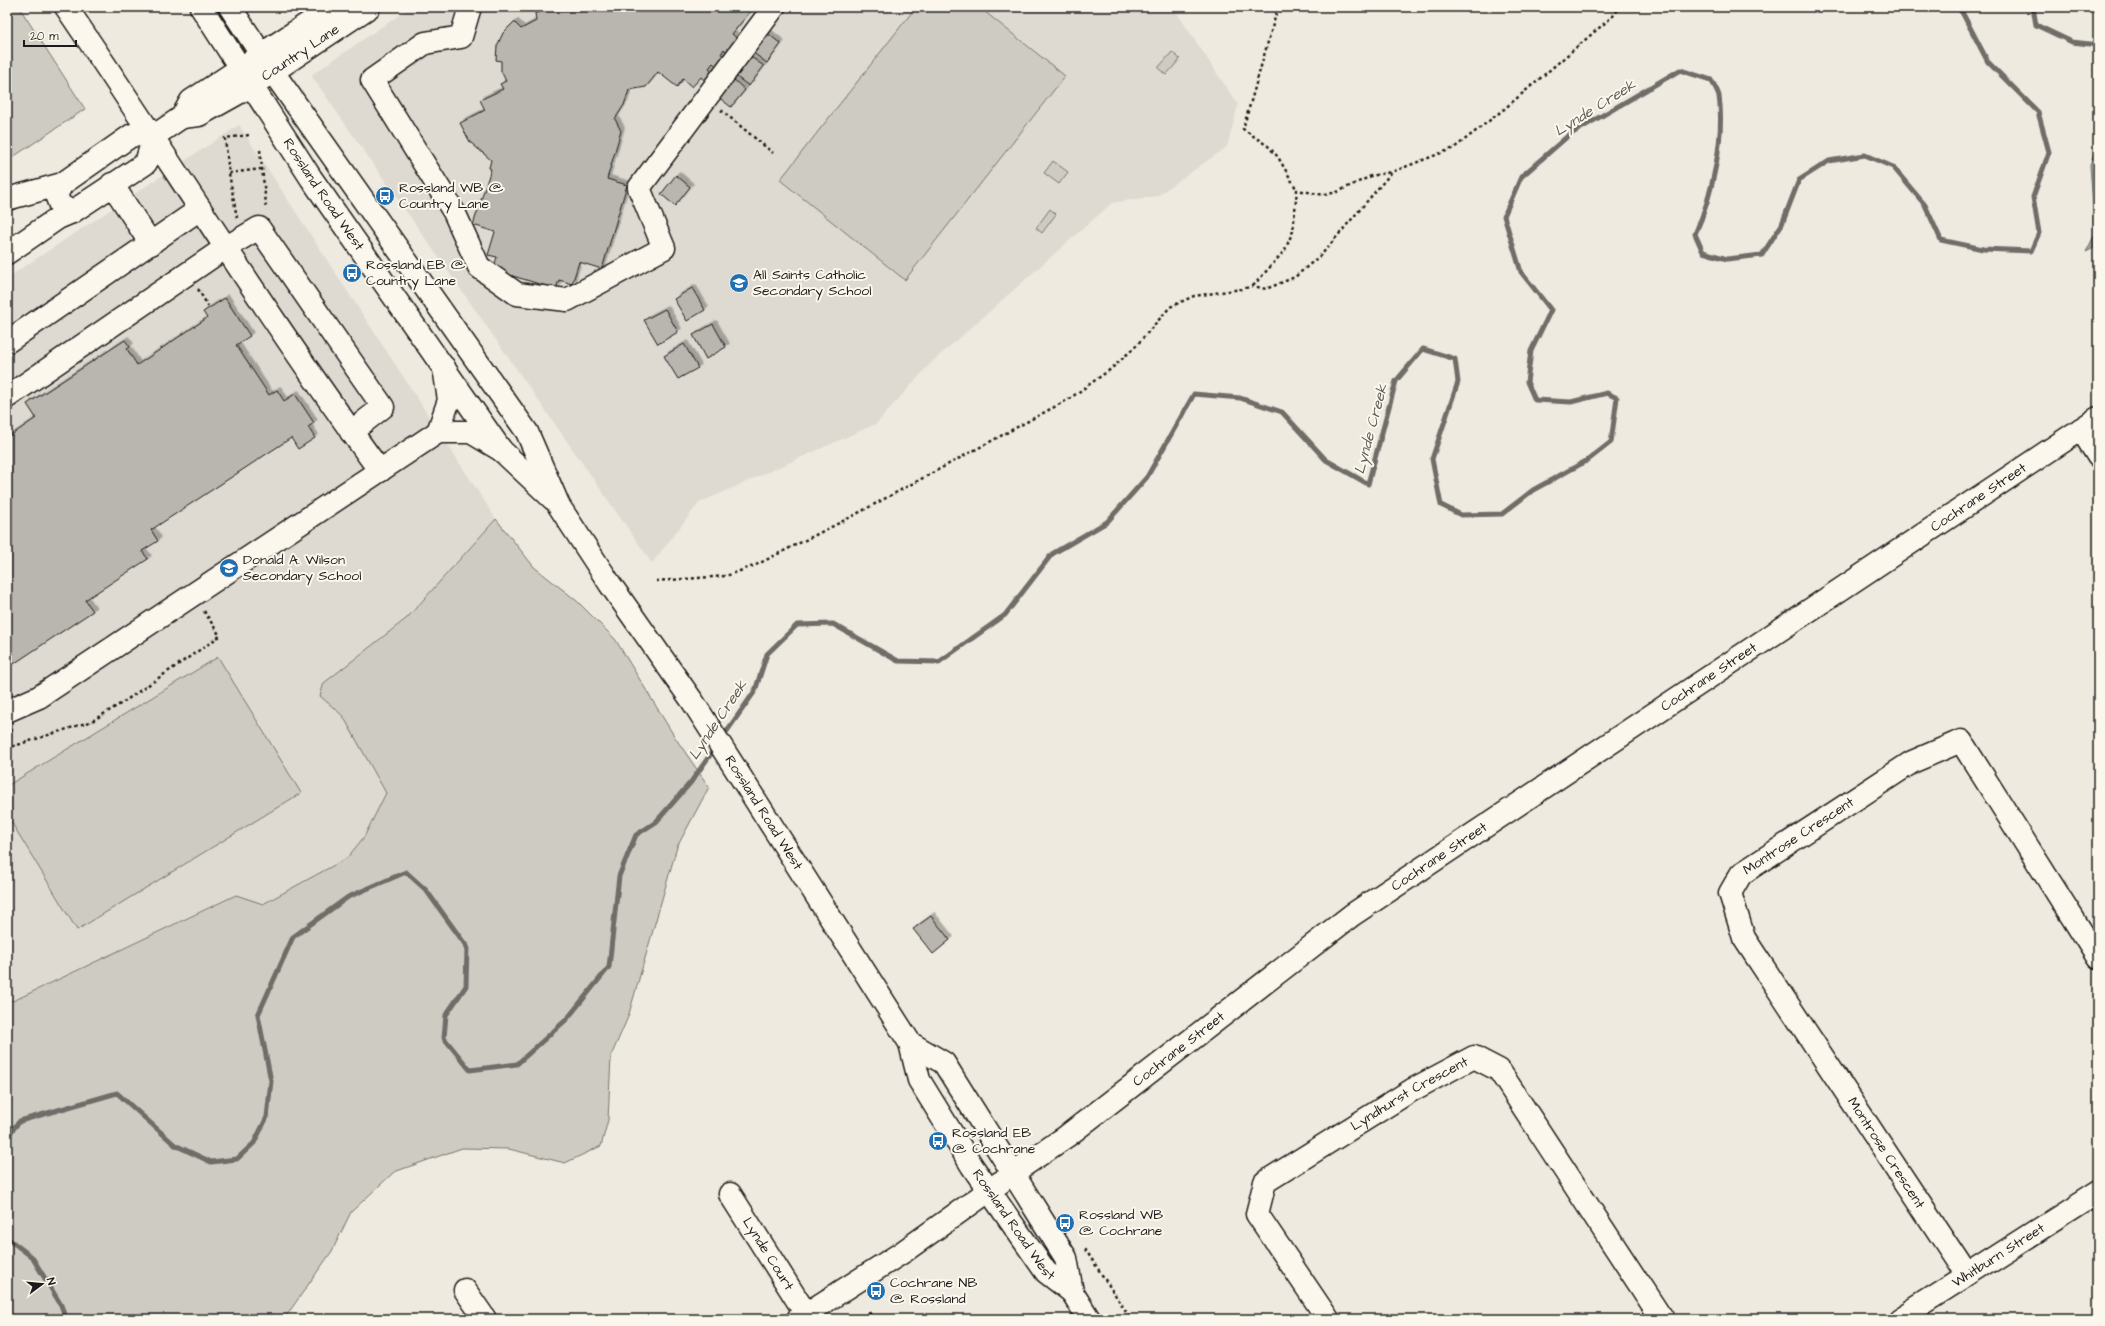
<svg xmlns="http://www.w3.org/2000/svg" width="2105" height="1326" viewBox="0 0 2105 1326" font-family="'Architects Daughter',sans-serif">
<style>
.built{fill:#dedad1}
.green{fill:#ceccc2;stroke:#75746f}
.water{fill:#a6a39d;stroke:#6f6d69}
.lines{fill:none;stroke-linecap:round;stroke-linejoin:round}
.stream{stroke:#6f6d69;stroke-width:5}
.building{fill:#b9b6af;stroke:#1c1c1c;filter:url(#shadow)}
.minor-casing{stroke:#1c1c1c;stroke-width:25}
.major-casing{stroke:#1c1c1c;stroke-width:25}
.path{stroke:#1c1c1c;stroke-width:2.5;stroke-dasharray:3 3;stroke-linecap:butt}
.minor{stroke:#fbf7ec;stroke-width:22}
.major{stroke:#fbf7ec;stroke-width:22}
.labels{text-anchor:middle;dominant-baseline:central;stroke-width:4;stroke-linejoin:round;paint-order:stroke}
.street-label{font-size:14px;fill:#1c1c1c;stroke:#fbf7ec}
.poi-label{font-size:14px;fill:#1c1c1c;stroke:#fbf7ec;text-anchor:start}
.water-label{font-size:15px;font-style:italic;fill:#5a5956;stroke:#fbf7ec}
</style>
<defs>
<filter id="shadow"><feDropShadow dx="3.5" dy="-3.5" stdDeviation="0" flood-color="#0004"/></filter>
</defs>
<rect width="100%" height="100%" fill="#eeeadf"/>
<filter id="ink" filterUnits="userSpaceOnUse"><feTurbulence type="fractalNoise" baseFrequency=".025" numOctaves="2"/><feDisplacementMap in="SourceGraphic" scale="8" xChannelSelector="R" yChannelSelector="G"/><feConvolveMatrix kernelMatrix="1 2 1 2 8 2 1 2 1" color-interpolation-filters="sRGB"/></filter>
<g filter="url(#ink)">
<g class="built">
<path d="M411,7H1173L1238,105L1227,147L1157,196L1112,203L931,363L876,424L699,503L652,563L311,75Z"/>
<path d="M239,125L496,519L407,618L324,683L320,696L343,716L386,793L364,837L347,858L263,904L235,895L13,1001L7,997V278Z"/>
</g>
<g class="green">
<path d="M7,7H19L85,109L7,161Z"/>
<path d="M916,7H979L1065,76L905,280L780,180Z"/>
<path d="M1172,52L1180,59L1166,75L1158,68Z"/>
<path d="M1053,161L1068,172L1059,184L1044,173Z"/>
<path d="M1050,209L1056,214L1042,233L1036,228Z"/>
<path d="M496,519L534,567L577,601L615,639L676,739L709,787L677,847L628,1017L611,1056L608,1120L601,1146L565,1163L509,1149L462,1148L394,1172L351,1212L332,1251L284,1319H7V997L13,1001L236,895L263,904L347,858L364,837L386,793L343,716L320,696L324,683L407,618Z"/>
<path d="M218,657L301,793L77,930L7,815V786Z"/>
</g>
<path class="water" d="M2098,144V246L2086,252L2095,234L2090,165Z"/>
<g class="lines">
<g class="stream">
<path d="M2033,7L2036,25L2072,42L2098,45"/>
<path d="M722,738L755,691L767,654L797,625L833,624L898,661L939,662L1005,615L1052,554L1107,522L1147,477L1194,394L1240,398L1282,412L1326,460L1368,484L1396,381L1423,349L1455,359L1458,382L1432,459L1441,505L1461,515L1502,514L1533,490L1588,460L1611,442L1617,398L1607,393L1571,402L1535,400L1527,382L1531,351L1551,310L1521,272L1504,216L1521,177L1569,135L1680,70L1711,80C1714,85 1718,91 1719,96C1725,137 1712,197 1695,234L1703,252L1727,259L1762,255L1782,224L1799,180L1829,161L1865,155L1893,167L1925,205L1941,240L1983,249L2031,251L2039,233L2033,197L2049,152L2038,112L1988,62L1963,14L1958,7"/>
<path d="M7,1136L20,1121L117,1093L175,1145L211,1162L237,1159L254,1143L267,1117L271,1081L258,1015L293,937L348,897L406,872L426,890L467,947L466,986L446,1015L444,1038L470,1070L517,1064L567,1019L609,967L619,876L636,835L656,822L691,782L715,748"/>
<path d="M7,1238L32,1257L61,1305L66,1319"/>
</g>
</g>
<g class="building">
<path d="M539,7H754L732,34L739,40L728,53L724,49L721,54L726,58L718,68L713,63L709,68L713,72L705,81L701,77L692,87L683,79L677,87L658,72L646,87L629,90L624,105L615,119L621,131L607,179L627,185L602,269L579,262L572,284L559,280L556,289L493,270L497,257L488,255L495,232L473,225L491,169L489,168L491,160L470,142L460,123L485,110L480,100L503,89L500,84L506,81L501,71V61L496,60L497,46L503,33L514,22L521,29L536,21L535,13L540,12Z"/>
<path d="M766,32L781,44L767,63L751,51Z"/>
<path d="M748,55L764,66L749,86L734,75Z"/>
<path d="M732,78L745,90L731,107L717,96Z"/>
<path d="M676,175L690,187L675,206L661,194Z"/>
<path d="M692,288L705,310L687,321L674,299Z"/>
<path d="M225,298L250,336L236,345L269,395L277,390L284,401L295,394L314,423L308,427L315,438L298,449L291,438L151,530L158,541L142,551L148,559L85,600L93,611L12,665L7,658V438L36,418L27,404L125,340L130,347L127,349L137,365L207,318L203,312Z"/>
<path d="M665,309L678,332L658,344L644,320Z"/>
<path d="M713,324L726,347L706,359L693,335Z"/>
<path d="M684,344L698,368L678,379L664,356Z"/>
<path d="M931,916L950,940L933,954L913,929Z"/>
</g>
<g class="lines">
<defs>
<g id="minor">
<path d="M66,7C171,161 269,320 380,471"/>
<path d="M470,7L461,37L425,43L372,80L454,212L479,267L517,294L567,300L664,248L639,188L774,7"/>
<path id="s1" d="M182,117L199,115L251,86L369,7"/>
<path d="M154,136L146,163L72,212L60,205L56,195L62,184L132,135L154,136L182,117L191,101L333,7"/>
<path d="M112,184L151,244"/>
<path d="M7,199L62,184"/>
<path d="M7,253L58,218L72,212"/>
<path d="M7,342L200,209"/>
<path d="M7,397L225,248L259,228L383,407L351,432"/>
<path d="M2081,429L2098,456"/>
<path d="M438,432L449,400L444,367"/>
<path d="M7,711L39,697L438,432H471L501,450"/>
<path id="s2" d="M1013,1173L1067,1136L1352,915L2098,418"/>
<path id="s3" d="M730,1194L806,1314"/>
<path id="s4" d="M1967,1275L1744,938L1730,893L1741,874L1912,762L1961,741L2098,958"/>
<path d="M465,1290L485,1319"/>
<path id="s5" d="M1328,1319L1257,1214L1265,1182L1412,1090L1474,1057L1499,1070L1662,1319"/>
<path id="s6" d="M1899,1319L2098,1192"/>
</g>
<g id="major">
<path id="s7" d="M201,7L311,178L501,450L553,499"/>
<path id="s8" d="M230,7L273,72L527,432L559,506L610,584L693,702L910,1043L919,1080L972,1166L1046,1272L1072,1292L1089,1319"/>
<path d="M910,1043L944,1063L1066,1258L1072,1292"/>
<path d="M798,1319L903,1252L1001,1182"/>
</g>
</defs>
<use href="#minor" class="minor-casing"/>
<use href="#major" class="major-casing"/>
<g class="path">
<path d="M1278,7L1243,129L1268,146L1278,157L1297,190"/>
<path d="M721,110L773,153"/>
<path d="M260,150L266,204L264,209"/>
<path d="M229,173L261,169"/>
<path d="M237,218L229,173L225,138L249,135"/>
<path d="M1253,286L1285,250L1293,231L1297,190L1324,195L1337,192L1371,176L1391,172"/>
<path d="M198,289L208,306"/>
<path d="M656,581L726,576L756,565L849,518L1069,399L1111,369L1135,347L1170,307L1194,296L1242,289L1253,286L1266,289L1295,277L1322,254L1392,172L1454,148L1503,110L1613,16L1620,7"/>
<path d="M12,729L8,748L92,721L122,703L220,636L204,611"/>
<path d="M1085,1249L1131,1319"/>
<path d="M869,1312L873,1319"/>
</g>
<use href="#minor" class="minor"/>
<use href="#major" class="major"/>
</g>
</g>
<defs>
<symbol id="bus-disc" viewBox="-11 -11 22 22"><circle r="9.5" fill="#1f6fb2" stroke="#fbf7ec"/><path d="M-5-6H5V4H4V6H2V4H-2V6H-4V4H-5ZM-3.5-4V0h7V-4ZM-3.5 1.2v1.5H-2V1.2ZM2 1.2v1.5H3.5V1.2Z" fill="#fff"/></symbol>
<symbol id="school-disc" viewBox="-11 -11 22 22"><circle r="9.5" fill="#1f6fb2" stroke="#fbf7ec"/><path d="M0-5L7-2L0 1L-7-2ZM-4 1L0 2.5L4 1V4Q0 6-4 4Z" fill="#fff"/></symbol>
</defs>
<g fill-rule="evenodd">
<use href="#bus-disc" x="374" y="185" width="22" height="22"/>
<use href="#bus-disc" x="341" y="262" width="22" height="22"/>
<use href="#school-disc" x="728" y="272" width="22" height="22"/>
<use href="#school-disc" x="218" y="557" width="22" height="22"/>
<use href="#bus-disc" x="927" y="1130" width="22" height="22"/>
<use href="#bus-disc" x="1054" y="1212" width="22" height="22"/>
<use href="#bus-disc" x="865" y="1280" width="22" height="22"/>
</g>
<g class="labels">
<g class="street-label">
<text stroke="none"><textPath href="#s1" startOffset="136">Country Lane</textPath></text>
<text stroke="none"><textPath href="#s7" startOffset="224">Rossland Road West</textPath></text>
<text stroke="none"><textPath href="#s2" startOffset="1179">Cochrane Street</textPath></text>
<text stroke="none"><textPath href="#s2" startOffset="855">Cochrane Street</textPath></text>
<text stroke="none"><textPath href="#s8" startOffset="968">Rossland Road West</textPath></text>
<text stroke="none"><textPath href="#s4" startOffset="542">Montrose Crescent</textPath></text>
<text stroke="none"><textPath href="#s2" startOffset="531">Cochrane Street</textPath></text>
<text stroke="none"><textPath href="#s2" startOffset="207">Cochrane Street</textPath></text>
<text stroke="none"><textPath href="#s5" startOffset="329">Lyndhurst Crescent</textPath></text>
<text transform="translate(1886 1153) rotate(57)">Montrose Crescent</text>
<text stroke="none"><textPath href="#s8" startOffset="1452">Rossland Road West</textPath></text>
<text stroke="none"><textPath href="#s3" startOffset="71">Lynde Court</textPath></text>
<text stroke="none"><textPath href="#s6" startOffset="118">Whitburn Street</textPath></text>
</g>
<g class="poi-label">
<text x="399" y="188">Rossland WB @<tspan x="399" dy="16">Country Lane</tspan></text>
<text x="366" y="265">Rossland EB @<tspan x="366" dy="16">Country Lane</tspan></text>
<text x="753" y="275">All Saints Catholic<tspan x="753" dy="16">Secondary School</tspan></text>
<text x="243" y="560">Donald A. Wilson<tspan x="243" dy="16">Secondary School</tspan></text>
<text x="952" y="1133">Rossland EB<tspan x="952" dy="16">@ Cochrane</tspan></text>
<text x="1079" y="1215">Rossland WB<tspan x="1079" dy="16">@ Cochrane</tspan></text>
<text x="890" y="1283">Cochrane NB<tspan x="890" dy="16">@ Rossland</tspan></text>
</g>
<g class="water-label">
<text transform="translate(1595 108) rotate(-32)">Lynde Creek</text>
<text transform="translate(1371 429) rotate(-75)">Lynde Creek</text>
<text transform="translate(718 720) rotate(-56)">Lynde Creek</text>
</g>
</g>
<rect width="2105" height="1326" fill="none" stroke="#fbf7ec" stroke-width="24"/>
<rect x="12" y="12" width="2081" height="1302" fill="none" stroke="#1c1c1c" stroke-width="1.5" filter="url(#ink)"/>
<g transform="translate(42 1284) rotate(74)" stroke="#fbf7ec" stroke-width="3" paint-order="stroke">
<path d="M0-3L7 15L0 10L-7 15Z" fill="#1c1c1c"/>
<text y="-6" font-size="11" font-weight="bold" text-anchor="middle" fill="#1c1c1c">N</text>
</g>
<path d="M24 40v6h52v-6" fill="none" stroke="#1c1c1c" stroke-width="2"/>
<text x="30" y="40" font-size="12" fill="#1c1c1c" stroke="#fbf7ec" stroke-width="3" paint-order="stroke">20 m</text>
</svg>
